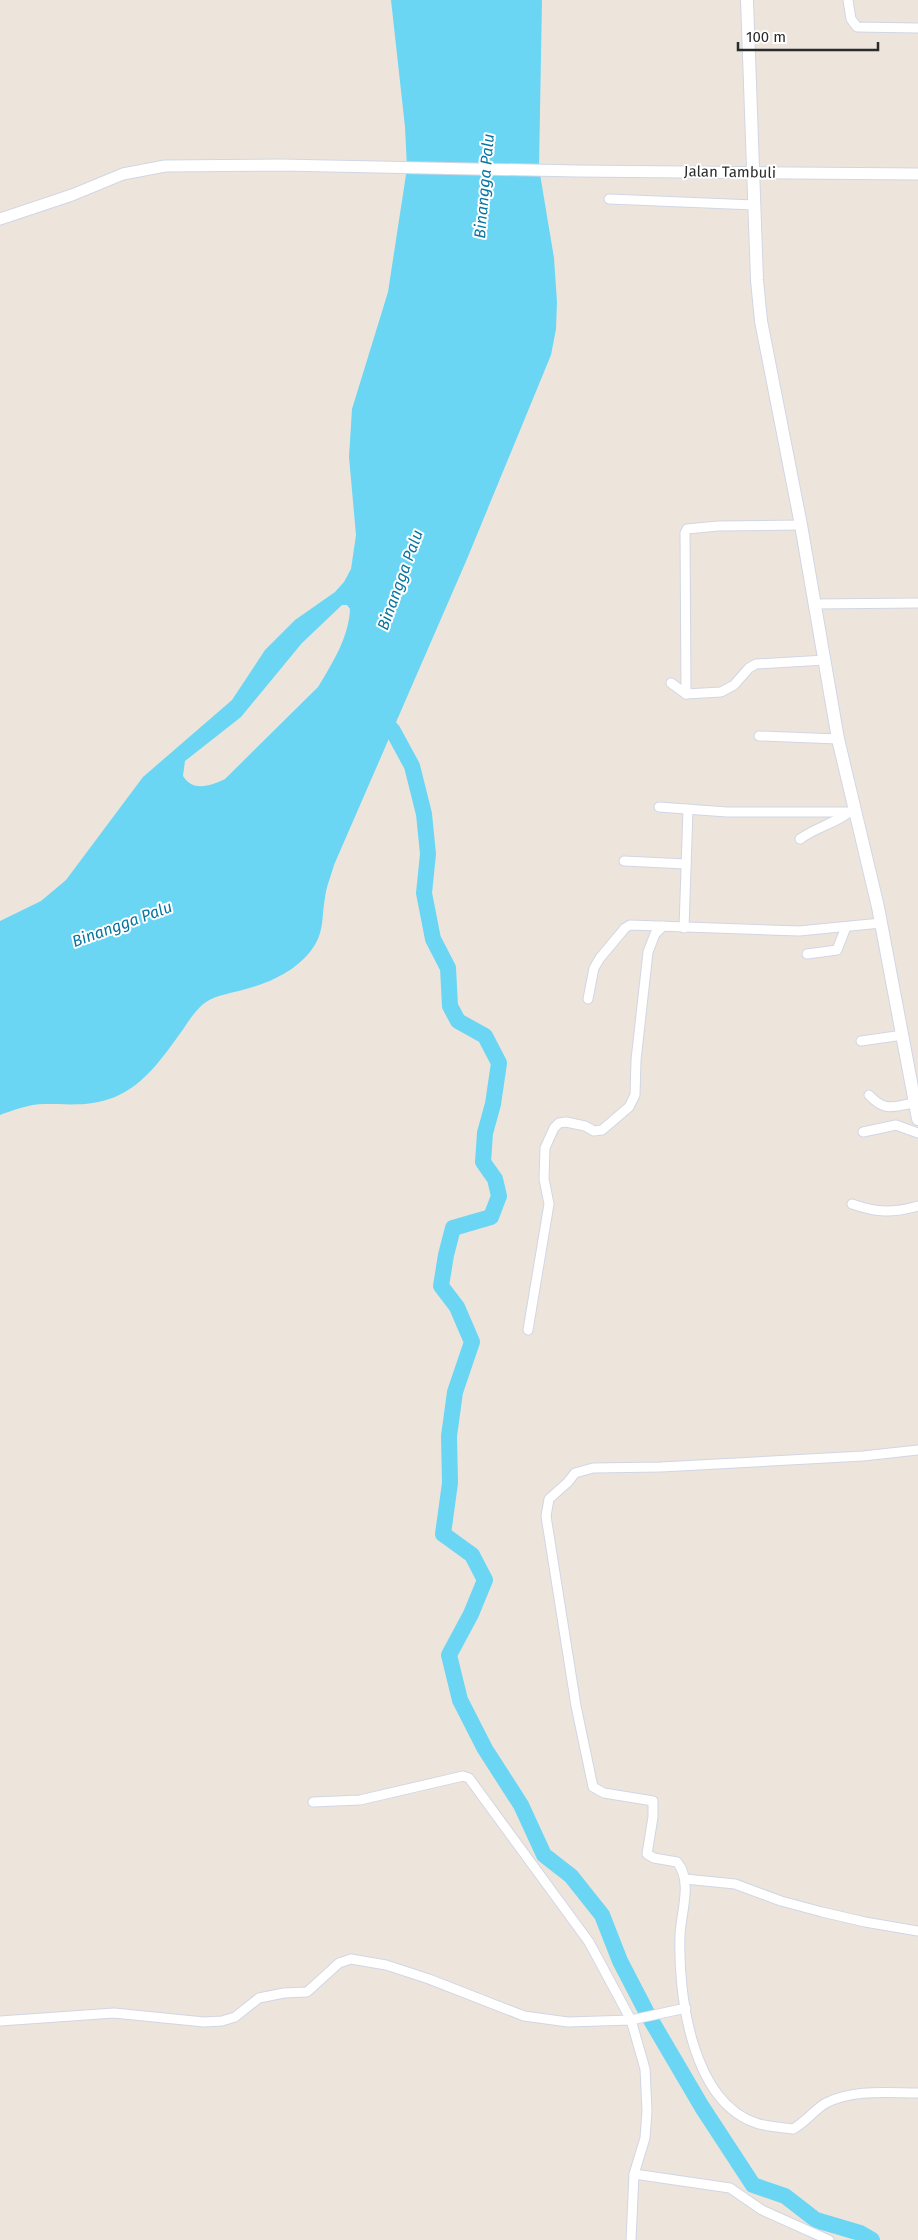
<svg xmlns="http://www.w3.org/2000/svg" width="918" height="2240" viewBox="0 0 918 2240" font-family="'Fira Sans',sans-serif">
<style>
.water{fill:#6ad6f4;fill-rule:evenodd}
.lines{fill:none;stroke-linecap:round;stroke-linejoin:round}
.river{stroke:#6ad6f4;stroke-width:16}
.minor-casing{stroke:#d1d6e4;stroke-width:11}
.tertiary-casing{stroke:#d1d6e4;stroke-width:13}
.secondary-casing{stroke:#d1d6e4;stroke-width:14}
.minor{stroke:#fff;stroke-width:9}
.tertiary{stroke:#fff;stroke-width:11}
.secondary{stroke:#fff;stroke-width:12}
.labels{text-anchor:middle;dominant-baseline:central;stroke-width:4;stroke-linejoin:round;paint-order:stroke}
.street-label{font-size:15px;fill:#2b2b2b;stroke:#fff}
.water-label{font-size:16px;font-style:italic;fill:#0775a2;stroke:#fff}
</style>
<rect width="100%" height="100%" fill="#ede5dc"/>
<path class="water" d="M391,0H542L539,168L554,258L557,302L556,329L551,355L467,559L334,865C331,876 326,887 325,898C321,920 325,933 310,952C295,971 269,983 246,989C232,993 217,995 206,1002C197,1008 190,1019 184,1028C165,1054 146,1084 115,1097C90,1107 70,1104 44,1104C29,1104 14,1110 0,1115V921L41,901L66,880L143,777L232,700L265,650L295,620L335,592L344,582L351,569L356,535L349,457L352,409L388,292L407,168L405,127ZM342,605H347L350,609C349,637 332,664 318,687L225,779C210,786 193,792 183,776L185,761L241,717L302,643Z"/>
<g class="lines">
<path class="river" d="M379,714L393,731L412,766L424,814L428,854L424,893L433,939L448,968L450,1006L458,1021L485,1036L499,1063L493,1104L485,1133L483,1162L495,1179L499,1196L491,1217L453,1228L446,1255L441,1286L457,1307L472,1342L455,1392L449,1436L450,1483L443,1534L472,1555L485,1580L471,1614L449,1655L460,1700L485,1749L521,1805L544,1855L571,1876L602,1915L620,1961L648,2015L702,2107L753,2185L785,2196L816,2220L860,2233L872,2240"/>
<defs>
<g id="minor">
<path d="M848,0L851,19L857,27L918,28"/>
<path d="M609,199L754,205"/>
<path d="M814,604L918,603"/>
<path d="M671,683L686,694L721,692L734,685L749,668L756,664L825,660"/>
<path d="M686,694L685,533L687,529L718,526L801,525"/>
<path d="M759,736L838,739"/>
<path d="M659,807L727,812H856"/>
<path d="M800,839C815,828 833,824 848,813"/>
<path d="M624,861L686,864"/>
<path d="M684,928L688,809"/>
<path d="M807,954L837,950L846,927"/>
<path d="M588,999L594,968L600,958L625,928L630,925L799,931L881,923"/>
<path d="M861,1041L903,1035"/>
<path d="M869,1095C886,1113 893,1106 915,1103"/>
<path d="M863,1132L896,1125L918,1133"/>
<path d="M852,1204C878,1213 892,1213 918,1206"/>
<path d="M528,1330L549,1204L544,1179L545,1148L554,1128L559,1123L566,1122L585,1126L594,1131L602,1130L629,1107L635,1095L636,1060L648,952L655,934L663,926"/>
<path d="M918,1450L863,1456L661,1467L593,1468L575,1473L568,1482L549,1499L546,1516L576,1706L593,1787L604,1793L653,1801V1817L647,1854L654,1858L677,1862C693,1881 681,1912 680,1935C678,1993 691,2101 756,2123C767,2127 781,2127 793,2129C806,2122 816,2108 826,2103C854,2089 888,2093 918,2093"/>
<path d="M313,1802L360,1800L463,1776L469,1778L589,1942L631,2020L686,2008"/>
<path d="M685,1879L735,1884L781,1901L822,1912L865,1922L918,1931"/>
<path d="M0,2021L114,2013L204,2022L222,2021L235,2017L259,1998L284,1993L307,1992L339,1963L351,1959L386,1965L429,1979L524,2016L568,2022L631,2020L645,2069L647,2111L645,2138L634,2174L631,2240"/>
<path d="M634,2174L730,2188L762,2210L829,2240"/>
</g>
<path id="tertiary" d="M0,219L72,195L123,174L165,166L281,165L577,171L918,174"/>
<path id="secondary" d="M747,0L757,280L761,321L801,525L838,739L878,907L918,1119"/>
</defs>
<use href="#minor" class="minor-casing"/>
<use href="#tertiary" class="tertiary-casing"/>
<use href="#secondary" class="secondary-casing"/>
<use href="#minor" class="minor"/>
<use href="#tertiary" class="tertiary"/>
<use href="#secondary" class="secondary"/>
</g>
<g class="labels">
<g class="street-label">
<text transform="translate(730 172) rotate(1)">Jalan Tambuli</text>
</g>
<g class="water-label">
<text transform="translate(484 186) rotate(-85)">Binangga Palu</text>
<text transform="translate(400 580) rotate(-70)">Binangga Palu</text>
<text transform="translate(122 924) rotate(-20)">Binangga Palu</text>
</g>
</g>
<path d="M738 42v8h140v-8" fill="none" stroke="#2b2b2b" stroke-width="2.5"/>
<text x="746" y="42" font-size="15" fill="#2b2b2b" stroke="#ffffff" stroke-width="4" paint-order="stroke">100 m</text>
</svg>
